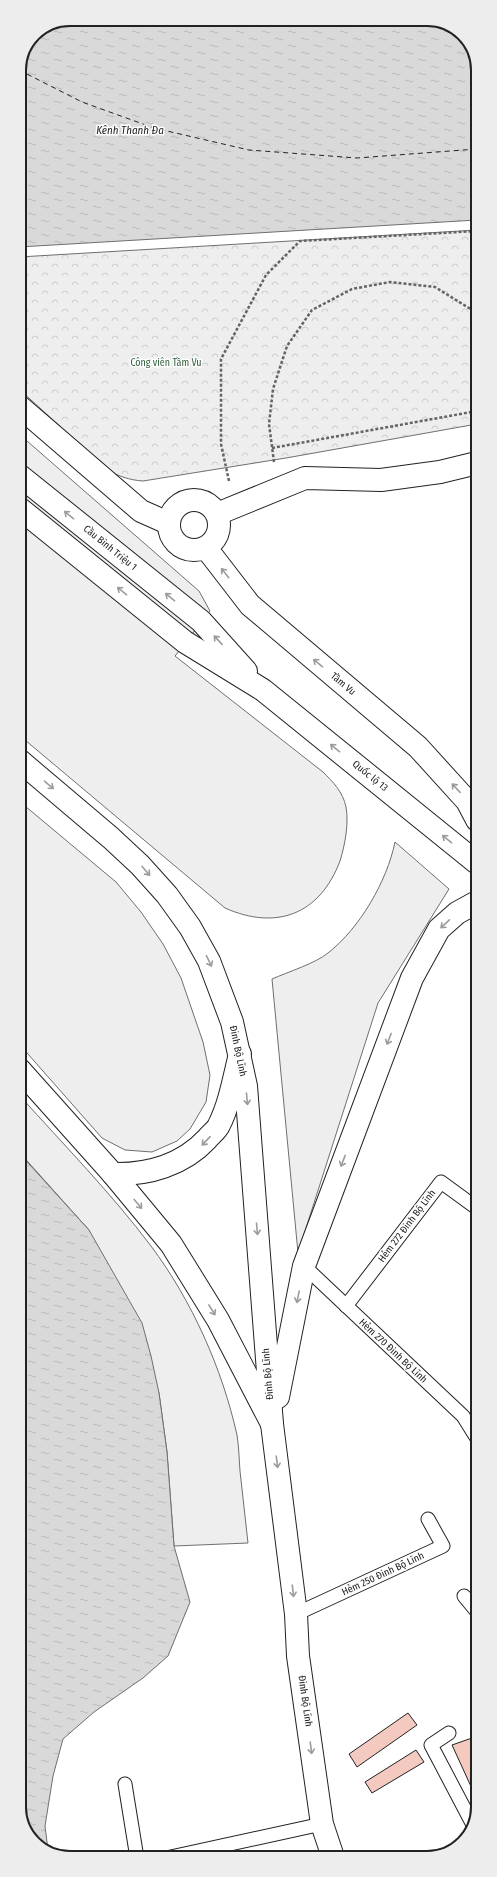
<svg xmlns="http://www.w3.org/2000/svg" width="497" height="1877" viewBox="0 0 497 1877" font-family="'Fira Sans Condensed',sans-serif">
<style>
.grass{fill:#eee;stroke:#6f6f6f}
.park{fill:url(#park-crowns);stroke:#6f6f6f}
.water{fill:url(#water-ripples);stroke:#6f6f6f}
.lines{fill:none;stroke-linecap:round;stroke-linejoin:round}
.ferry{stroke:#222;stroke-width:1;stroke-dasharray:5 4;stroke-linecap:butt}
.building{fill:#f3c9c0;stroke:#222}
.service-casing{stroke:#222;stroke-width:15}
.tertiary-casing{stroke:#222;stroke-width:24}
.primary-casing{stroke:#222;stroke-width:24}
.path{stroke:#646464;stroke-width:2.5;stroke-dasharray:3 2;stroke-linecap:butt}
.service{stroke:#fff;stroke-width:13}
.tertiary{stroke:#fff;stroke-width:22}
.primary{stroke:#fff;stroke-width:22}
.oneway{stroke:#9c9c9c}
.labels{text-anchor:middle;dominant-baseline:central;stroke-width:3;stroke-linejoin:round;paint-order:stroke}
.park-label{font-size:10px;fill:#2f5e38;stroke:#fff}
.street-label{font-size:10px;fill:#222;stroke:#fff}
.water-label{font-size:11px;font-style:italic;fill:#222;stroke:#fff}
.rim{fill:none;stroke:#222;stroke-width:2}
</style>
<defs>
<pattern id="park-crowns" width="20" height="18" patternUnits="userSpaceOnUse"><rect width="20" height="18" fill="#eee"/><path d="M2 6a3 3 0 1 1 6 0M12 15a3 3 0 1 1 6 0" fill="none" stroke="#ccc"/></pattern>
<pattern id="water-ripples" width="26" height="14" patternUnits="userSpaceOnUse"><rect width="26" height="14" fill="#d9d9d9"/><path d="M2 4q2-2 4 0t4 0M15 11q2-2 4 0t4 0" fill="none" stroke="#bababa"/></pattern>
</defs>
<rect width="100%" height="100%" fill="#fff"/>
<g class="grass">
<path d="M19,434L199,591L210,611L175,656L323,772C333,782 343,792 346,807C349,823 345,845 340,861C320,914 277,931 225,908L19,735Z"/>
<path d="M19,801L116,882L141,912L163,944L181,978L203,1042L210,1075L206,1102L190,1129L177,1141L152,1152L125,1150L102,1138L20,1045Z"/>
<path d="M395,842L449,889L378,1003L298,1253L272,979C288,972 316,963 328,953C360,928 387,881 395,842Z"/>
<path d="M20,1096C64,1145 111,1193 151,1246C192,1301 222,1368 237,1435C239,1447 239,1459 240,1471C243,1495 245,1519 248,1543L174,1546L167,1452L159,1393L89,1230L20,1153Z"/>
</g>
<path class="park" d="M477,230V424L286,458L143,481C130,480 120,477 108,470L19,389V257Z"/>
<g class="water">
<path d="M71,19H433L461,32L477,60V220L19,247V70L34,34Z"/>
<path d="M20,1154L89,1230L142,1323L151,1356L159,1393L167,1452L174,1546L190,1602L168,1656L143,1678L94,1712L63,1739L53,1776L45,1826L48,1850L37,1845L20,1817Z"/>
</g>
<g class="lines">
<path class="ferry" d="M19,70L82,102L154,128L249,150L357,158L477,149"/>
</g>
<g class="building">
<path d="M408,1713L417,1725L357,1767L349,1754Z"/>
<path d="M472,1738L478,1752V1792L474,1793L452,1745Z"/>
<path d="M416,1750L424,1762L372,1793L365,1782Z"/>
</g>
<g class="lines">
<defs>
<g id="service">
<path d="M304,1266L463,1416L478,1440"/>
<path d="M346,1306L441,1182L478,1209"/>
<path d="M464,1596L478,1613"/>
<path d="M296,1614L443,1546L428,1519"/>
<path d="M449,1733L431,1745L472,1823"/>
<path d="M125,1784L137,1858"/>
<path d="M166,1858L322,1824"/>
</g>
<g id="tertiary">
<path d="M19,406L141,511L168,523"/>
<circle cx="194" cy="525" r="25"/>
<path d="M217,514L305,478L381,480L440,472L477,463"/>
<path d="M206,548L250,605L418,747L467,801L477,820"/>
<path d="M20,1070L113,1174L171,1244L218,1320L272,1424"/>
<path d="M113,1174C148,1175 183,1165 207,1139C211,1134 217,1130 219,1125C230,1103 234,1078 240,1054"/>
</g>
<g id="primary">
<path d="M19,475L201,621L246,671"/>
<path d="M19,508L185,642L263,690L477,863"/>
<path d="M19,760L111,838L140,865L167,895L190,927L209,961L232,1022L246,1086L272,1424L296,1614L298,1656L322,1824L333,1857"/>
<path d="M278,1397L304,1266L412,978L439,929L457,913L477,902"/>
</g>
</defs>
<use href="#service" class="service-casing"/>
<use href="#tertiary" class="tertiary-casing"/>
<use href="#primary" class="primary-casing"/>
<g class="path">
<path d="M272,448L477,411"/>
<path d="M274,462L269,424L273,389L287,346L312,310L352,289L390,282L435,287L477,313"/>
<path d="M229,481L221,444V359L266,275L300,241L477,231"/>
</g>
<use href="#service" class="service"/>
<use href="#tertiary" class="tertiary"/>
<use href="#primary" class="primary"/>
</g>
<defs><path id="oneway-shaft" d="M-6 0H5M1.5-3L5.5 0L1.5 3" fill="none" stroke-width="1.6" stroke-linecap="round" stroke-linejoin="round"/></defs>
<g class="oneway">
<use href="#oneway-shaft" transform="translate(69 515) rotate(-141)"/>
<use href="#oneway-shaft" transform="translate(225 573) rotate(-128)"/>
<use href="#oneway-shaft" transform="translate(122 591) rotate(-141)"/>
<use href="#oneway-shaft" transform="translate(170 597) rotate(-141)"/>
<use href="#oneway-shaft" transform="translate(218 640) rotate(-133)"/>
<use href="#oneway-shaft" transform="translate(318 663) rotate(-140)"/>
<use href="#oneway-shaft" transform="translate(335 748) rotate(-141)"/>
<use href="#oneway-shaft" transform="translate(49 785) rotate(40)"/>
<use href="#oneway-shaft" transform="translate(456 788) rotate(-133)"/>
<use href="#oneway-shaft" transform="translate(447 839) rotate(-141)"/>
<use href="#oneway-shaft" transform="translate(146 871) rotate(49)"/>
<use href="#oneway-shaft" transform="translate(445 924) rotate(137)"/>
<use href="#oneway-shaft" transform="translate(209 961) rotate(64)"/>
<use href="#oneway-shaft" transform="translate(389 1039) rotate(111)"/>
<use href="#oneway-shaft" transform="translate(247 1099) rotate(85)"/>
<use href="#oneway-shaft" transform="translate(206 1141) rotate(133)"/>
<use href="#oneway-shaft" transform="translate(343 1161) rotate(111)"/>
<use href="#oneway-shaft" transform="translate(138 1204) rotate(50)"/>
<use href="#oneway-shaft" transform="translate(257 1229) rotate(85)"/>
<use href="#oneway-shaft" transform="translate(298 1297) rotate(101)"/>
<use href="#oneway-shaft" transform="translate(212 1310) rotate(58)"/>
<use href="#oneway-shaft" transform="translate(277 1462) rotate(83)"/>
<use href="#oneway-shaft" transform="translate(293 1591) rotate(83)"/>
<use href="#oneway-shaft" transform="translate(311 1748) rotate(82)"/>
</g>
<g class="labels">
<g class="park-label">
<text x="166" y="363">Công viên Tầm Vu</text>
</g>
<g class="street-label">
<text transform="translate(110 548) rotate(39)">Cầu Bình Triệu 1</text>
<text transform="translate(343 684) rotate(40)">Tầm Vu</text>
<text transform="translate(370 776) rotate(39)">Quốc lộ 13</text>
<text transform="translate(238 1051) rotate(78)">Đinh Bộ Lĩnh</text>
<text transform="translate(407 1226) rotate(-53)">Hẻm 272 Đinh Bộ Lĩnh</text>
<text transform="translate(393 1351) rotate(43)">Hẻm 270 Đinh Bộ Lĩnh</text>
<text transform="translate(268 1374) rotate(-95)">Đinh Bộ Lĩnh</text>
<text transform="translate(383 1574) rotate(-25)">Hẻm 250 Đinh Bộ Lĩnh</text>
<text transform="translate(305 1701) rotate(82)">Đinh Bộ Lĩnh</text>
</g>
<g class="water-label">
<text x="130" y="130">Kênh Thanh Đa</text>
</g>
</g>
<path d="M0 0H497V1877H0ZM70 26H427A44 44 0 0 1 471 70V1807A44 44 0 0 1 427 1851H70A44 44 0 0 1 26 1807V70A44 44 0 0 1 70 26Z" fill="#ededed" fill-rule="evenodd"/>
<path class="rim" d="M70 26H427A44 44 0 0 1 471 70V1807A44 44 0 0 1 427 1851H70A44 44 0 0 1 26 1807V70A44 44 0 0 1 70 26Z"/>
</svg>
